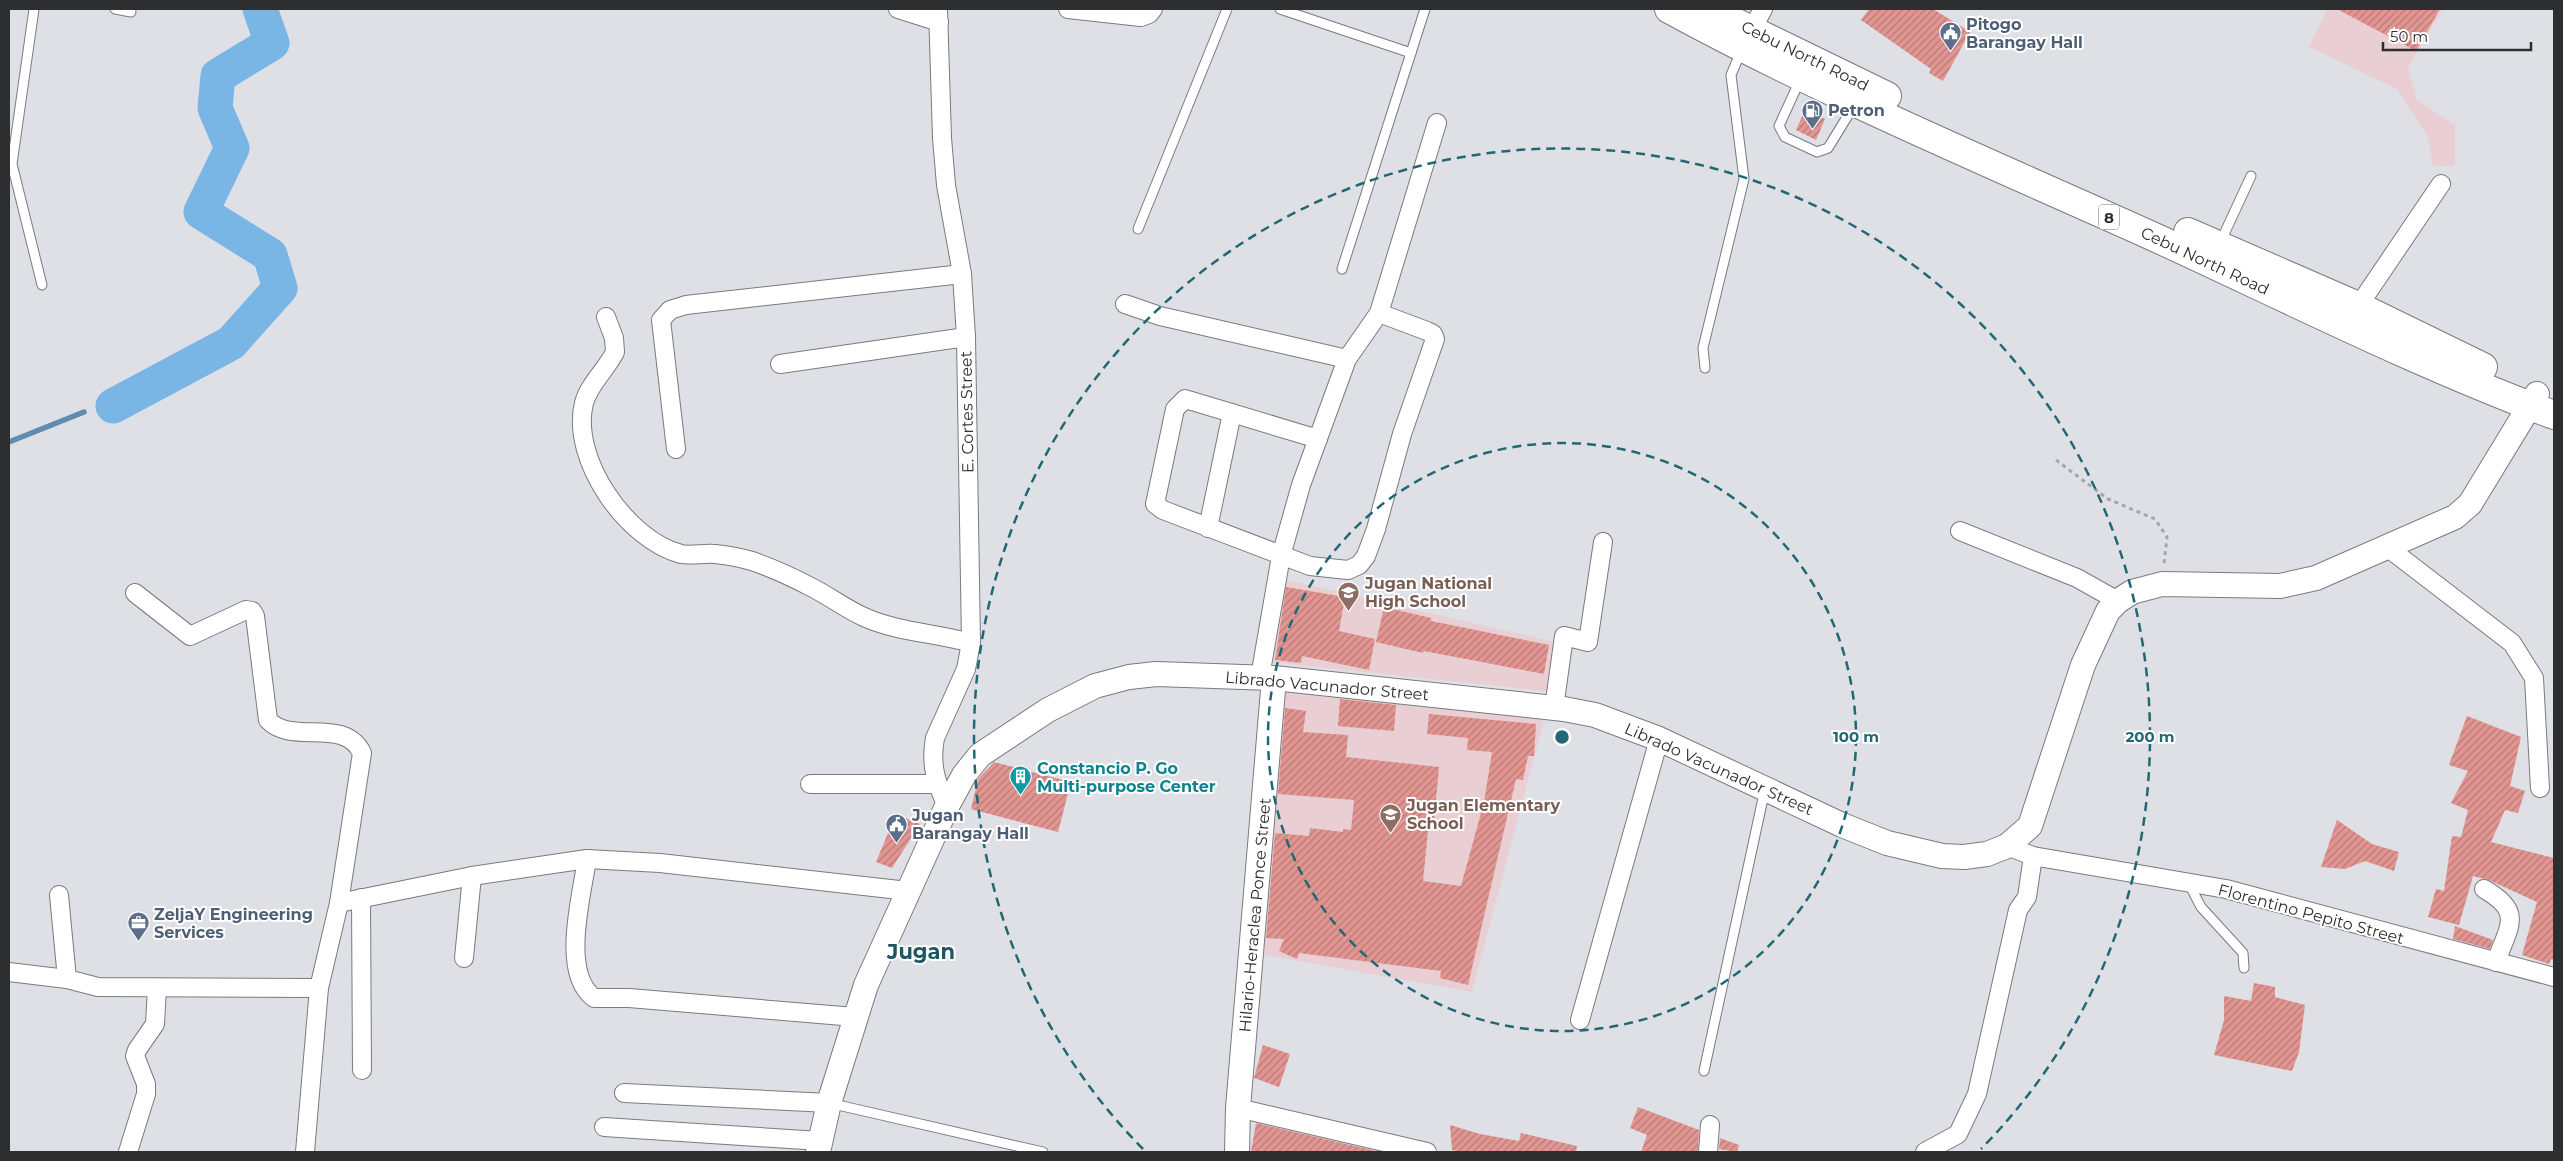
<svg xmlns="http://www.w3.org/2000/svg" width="2563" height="1161" viewBox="0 0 2563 1161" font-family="Montserrat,sans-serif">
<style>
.education{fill:#e9cfd3}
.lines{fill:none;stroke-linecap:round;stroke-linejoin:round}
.stream{stroke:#628caf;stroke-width:5.5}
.river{stroke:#79b5e5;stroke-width:35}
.building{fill:url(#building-hatch)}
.lane-casing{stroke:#7a7a7f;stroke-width:11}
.street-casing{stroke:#7a7a7f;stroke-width:20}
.secondary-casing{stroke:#7a7a7f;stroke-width:26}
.primary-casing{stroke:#7a7a7f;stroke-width:30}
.path{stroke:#a5a6aa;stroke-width:3;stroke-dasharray:4 4;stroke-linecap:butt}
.lane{stroke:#fff;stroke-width:9}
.street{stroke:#fff;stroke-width:18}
.secondary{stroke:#fff;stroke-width:24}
.primary{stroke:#fff;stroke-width:28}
.ring{fill:none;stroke:#1f6874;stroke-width:2.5;stroke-dasharray:9 6}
.labels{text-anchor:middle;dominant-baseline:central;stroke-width:4;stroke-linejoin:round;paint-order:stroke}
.shield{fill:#fff;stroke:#6c6d6e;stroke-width:1}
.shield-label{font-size:15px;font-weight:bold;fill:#2d2e30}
.service-label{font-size:16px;font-weight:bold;fill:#4e5e75;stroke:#fff;text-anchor:start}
.street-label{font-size:16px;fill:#2d2e30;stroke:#fff}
.education-label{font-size:16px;font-weight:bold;fill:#785e54;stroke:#fff;text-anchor:start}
.culture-label{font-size:16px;font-weight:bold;fill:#0d838f;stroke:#fff;text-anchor:start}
.district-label{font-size:21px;font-weight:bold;fill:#1e5661;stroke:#fff}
.centre{fill:#1f6874;stroke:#fff;stroke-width:2.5}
.ring-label{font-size:15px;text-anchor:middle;font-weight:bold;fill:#1f6874;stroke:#fff;stroke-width:4;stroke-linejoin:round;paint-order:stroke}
</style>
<defs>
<pattern id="building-hatch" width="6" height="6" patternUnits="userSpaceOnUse" patternTransform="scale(1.25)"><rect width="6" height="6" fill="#e29591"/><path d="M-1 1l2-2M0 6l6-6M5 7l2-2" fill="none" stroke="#b87a77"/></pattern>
</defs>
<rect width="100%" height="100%" fill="#dfe0e5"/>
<g class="education">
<path d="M2327,9H2443L2408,68L2417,100L2455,125V166H2433L2428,137L2397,89L2309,47Z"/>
<path d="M1283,579L1555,642L1546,691L1269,662Z"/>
<path d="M1281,688L1546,713L1472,992L1259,954Z"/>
</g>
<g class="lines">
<path class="stream" d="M9,442L84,412"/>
<path class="river" d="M113,406L231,343L280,288L270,255L201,212L232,148L215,108L218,76L272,43L260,9"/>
</g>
<g class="building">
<path d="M1869,9H1933L1970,32L1943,81L1929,73L1931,69L1861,20Z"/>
<path d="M2337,9H2440L2416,51Z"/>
<path d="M1805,110L1825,119L1816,140L1796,130Z"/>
<path d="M1286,587L1345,597L1339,631L1375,639L1369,670L1302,656L1301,663L1275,660Z"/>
<path d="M1384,607L1431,618V621L1549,645L1544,674L1424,651L1423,653L1376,642Z"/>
<path d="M1340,699L1396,705L1394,731L1338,726Z"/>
<path d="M1285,708L1306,711L1303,732L1348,735L1346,757L1439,767L1434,822L1429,821L1423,881L1461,886L1484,802L1492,752L1467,750L1468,738L1427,734L1429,714L1536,724L1534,756H1528L1523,780L1516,779L1468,985L1440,978L1441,971L1299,953L1297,959L1279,951L1284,939L1266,938L1275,833L1309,836L1310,828L1343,832V829L1351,830L1354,800L1278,794Z"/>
<path d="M2467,716L2521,737L2510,786L2525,791L2518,813L2505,810L2491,842L2554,858V960L2551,959L2549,964L2522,955L2537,902L2489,880L2473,876L2459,925L2428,917L2436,889L2444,891L2452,836L2461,837L2468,810L2451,803L2468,771L2449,765Z"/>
<path d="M994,762L1071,782L1058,832L971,809L978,779Z"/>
<path d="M896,814L920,824L892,868L876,862Z"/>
<path d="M2337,820L2372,844L2399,852L2394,871L2365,861L2345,869L2321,867Z"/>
<path d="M2455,926L2493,940L2490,949L2453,939Z"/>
<path d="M2254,983L2275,987V997L2305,1005L2299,1052L2292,1071L2214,1055L2224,1020V996L2251,1001Z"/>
<path d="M1263,1045L1290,1054L1279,1087L1254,1078Z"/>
<path d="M1638,1107L1699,1130L1698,1152H1641L1647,1135L1630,1128Z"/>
<path d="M1256,1123L1376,1151V1152H1251Z"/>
<path d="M1450,1125L1480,1134L1519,1141L1521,1133L1577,1146L1576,1152H1461L1452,1150Z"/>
<path d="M1720,1138L1739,1145L1737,1152L1719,1149Z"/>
</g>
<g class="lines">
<defs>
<g id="lane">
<path d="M34,9L12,164L42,285"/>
<path d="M115,9L131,12"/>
<path d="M1280,9L1411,53"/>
<path d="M1800,80L1779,126L1785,137L1817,152L1828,148L1855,104"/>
<path d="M1138,229L1227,9"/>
<path d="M2220,243L2251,176"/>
<path d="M1342,269L1425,9"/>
<path d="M1705,368L1703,348L1744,179L1731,75L1742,49"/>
<path d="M2189,884L2201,907L2243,953L2244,968"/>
<path d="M1704,1071L1765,789"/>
<path d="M829,1103L1043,1152"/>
</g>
<g id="street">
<path d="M898,9L939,22"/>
<path d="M938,9L942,138L946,185L962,274L966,337L971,643L966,669L935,738C930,764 936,783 947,806"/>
<path d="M1068,9L1141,17L1149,14L1153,9"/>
<path d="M1747,39L1763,9"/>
<path d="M1125,304L1160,316L1347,359"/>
<path d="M2353,314L2441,184"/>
<path d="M606,317L614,338L615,352C606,370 589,384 584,403C570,459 627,540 681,554C691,556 704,553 715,554C727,555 741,558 752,561C772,568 792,577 811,587C829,596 846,609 864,617C897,632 936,633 971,643"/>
<path d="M780,364L966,337"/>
<path d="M1318,439L1185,399L1175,409L1155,504L1163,510L1310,566L1348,570L1359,565L1366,556L1376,529L1402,434L1435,339L1433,334L1427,331L1379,313"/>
<path d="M676,449L661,320L670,310L686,305L962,274"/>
<path d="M1208,528L1232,413"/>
<path d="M1960,531L2077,578L2118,601"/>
<path d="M2387,547L2512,643L2534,678L2540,788"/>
<path d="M135,593L190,636L246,610L252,611L255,616L268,720C292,746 344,716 362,753L339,903L319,988L305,1152"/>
<path d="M1260,677L1281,556L1301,485L1347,359L1379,313L1437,123"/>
<path d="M1554,708L1564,636L1588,642L1603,542"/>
<path d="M810,784H936"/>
<path d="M2007,846L2033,856L2226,889L2554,977"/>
<path d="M587,859C582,895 560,973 594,998H629L855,1017"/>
<path d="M2484,889C2524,912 2509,925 2496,962"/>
<path d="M59,895L67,979L98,987L319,988"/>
<path d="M361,898L362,1070"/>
<path d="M339,903L472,876L587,859L660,863L908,891"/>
<path d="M464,958L472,876"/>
<path d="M9,972L67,979"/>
<path d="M1580,1020L1659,739"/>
<path d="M624,1093L829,1103"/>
<path d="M1238,1108L1427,1152"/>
<path d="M604,1127L820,1141"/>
<path d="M128,1152L146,1094V1084L135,1056L137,1050L155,1024L157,988"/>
<path d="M1708,1152L1710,1125"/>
<path d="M1925,1152L1958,1134L1977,1094L2018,910L2027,897L2033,856"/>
</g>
<g id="secondary">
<path d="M818,1152L829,1103L866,985L947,806L964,775L980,755L1048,710L1095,686L1129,677L1156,674L1274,678L1564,709L1595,715L1659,739L1842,825L1887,843L1942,856L1964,857L1987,854L2007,846L2030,826L2083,665L2108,611L2118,601L2132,592L2162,584L2280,586L2316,578L2455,517L2470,504L2537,394"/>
<path d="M1237,1152L1238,1108L1274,678"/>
</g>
<g id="primary">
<path d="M1669,9C1825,94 1990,163 2152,236C2285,297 2417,364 2554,415"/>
<path d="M1708,9L1887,96"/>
<path d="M2188,232L2358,306L2483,367"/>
</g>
</defs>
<use href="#lane" class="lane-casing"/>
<use href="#street" class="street-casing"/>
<use href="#secondary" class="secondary-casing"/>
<use href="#primary" class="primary-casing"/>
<path class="path" d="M2056,460L2108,499L2155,519L2167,537L2164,564"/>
<use href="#lane" class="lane"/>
<use href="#street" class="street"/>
<use href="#secondary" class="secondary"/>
<use href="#primary" class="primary"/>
</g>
<g class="ring">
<circle cx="1562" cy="737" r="294"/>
<path d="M1143 1149A588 588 0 1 1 1981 1149"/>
</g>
<defs>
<symbol id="civic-pin" viewBox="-11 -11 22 30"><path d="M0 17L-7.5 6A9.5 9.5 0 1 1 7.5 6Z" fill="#5c6f8a" stroke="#fff"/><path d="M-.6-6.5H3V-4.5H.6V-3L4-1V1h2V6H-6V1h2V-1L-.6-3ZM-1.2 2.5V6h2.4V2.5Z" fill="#fff"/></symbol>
<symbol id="fuel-pin" viewBox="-11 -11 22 30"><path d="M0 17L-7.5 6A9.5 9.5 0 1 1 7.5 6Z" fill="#5c6f8a" stroke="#fff"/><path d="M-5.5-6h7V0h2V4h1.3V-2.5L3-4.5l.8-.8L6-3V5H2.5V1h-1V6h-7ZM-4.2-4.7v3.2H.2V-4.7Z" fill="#fff"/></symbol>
<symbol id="school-pin" viewBox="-11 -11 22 30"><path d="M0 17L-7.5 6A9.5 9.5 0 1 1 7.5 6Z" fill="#8d6e63" stroke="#fff"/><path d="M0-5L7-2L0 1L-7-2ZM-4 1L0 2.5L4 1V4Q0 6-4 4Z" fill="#fff"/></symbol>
<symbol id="building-pin" viewBox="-11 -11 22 30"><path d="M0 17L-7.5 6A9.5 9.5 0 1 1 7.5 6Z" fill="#0f9aa8" stroke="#fff"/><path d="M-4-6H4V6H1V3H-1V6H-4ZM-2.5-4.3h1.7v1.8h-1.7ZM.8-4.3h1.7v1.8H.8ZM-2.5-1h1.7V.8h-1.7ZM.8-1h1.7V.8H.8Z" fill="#fff"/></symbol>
<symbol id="office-pin" viewBox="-11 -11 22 30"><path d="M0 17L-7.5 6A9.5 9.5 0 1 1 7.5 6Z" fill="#5c6f8a" stroke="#fff"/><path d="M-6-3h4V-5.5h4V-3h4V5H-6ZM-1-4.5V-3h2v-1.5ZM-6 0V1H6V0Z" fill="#fff"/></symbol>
</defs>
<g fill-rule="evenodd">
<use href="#civic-pin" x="1938" y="20" width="25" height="34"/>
<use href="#fuel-pin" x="1800" y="98" width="25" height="34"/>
<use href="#school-pin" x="1336" y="580" width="25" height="34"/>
<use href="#building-pin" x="1008" y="764" width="25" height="34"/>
<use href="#school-pin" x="1378" y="802" width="25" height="34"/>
<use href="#civic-pin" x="884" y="812" width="25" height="34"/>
<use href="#office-pin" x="126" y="910" width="25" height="34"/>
</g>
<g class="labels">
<rect class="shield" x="2099" y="204.5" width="20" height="25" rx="4"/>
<g class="shield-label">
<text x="2109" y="217">8</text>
</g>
<g class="service-label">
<text x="1966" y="24">Pitogo<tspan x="1966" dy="18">Barangay Hall</tspan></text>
<text x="1828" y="110">Petron</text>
<text x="912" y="815">Jugan<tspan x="912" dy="18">Barangay Hall</tspan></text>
<text x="154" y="914">ZeljaY Engineering<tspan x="154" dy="18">Services</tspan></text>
</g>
<g class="street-label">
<text transform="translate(1805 56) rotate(26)">Cebu North Road</text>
<text transform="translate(2205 261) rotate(25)">Cebu North Road</text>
<text transform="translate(967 412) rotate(-91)">E. Cortes Street</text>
<text transform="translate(1327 686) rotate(5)">Librado Vacunador Street</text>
<text transform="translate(1719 769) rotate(24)">Librado Vacunador Street</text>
<text transform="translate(2311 914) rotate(15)">Florentino Pepito Street</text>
<text transform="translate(1255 915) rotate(-85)">Hilario-Heraclea Ponce Street</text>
</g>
<g class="education-label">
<text x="1365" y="583">Jugan National<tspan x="1365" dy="18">High School</tspan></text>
<text x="1407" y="805">Jugan Elementary<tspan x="1407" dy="18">School</tspan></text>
</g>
<g class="culture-label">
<text x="1037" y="768">Constancio P. Go<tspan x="1037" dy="18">Multi-purpose Center</tspan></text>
</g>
<g class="district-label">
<text x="921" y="951">Jugan</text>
</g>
</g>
<circle cx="1562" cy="737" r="8" class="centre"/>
<g class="ring-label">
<text x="1856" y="742">100 m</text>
<text x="2150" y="742">200 m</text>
</g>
<rect width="2563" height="1161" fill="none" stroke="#2d2e30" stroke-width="20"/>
<path d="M2383 42v8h148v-8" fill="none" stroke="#2d2e30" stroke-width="2.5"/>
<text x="2390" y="42" font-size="15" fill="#2d2e30" stroke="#ffffff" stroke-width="4" paint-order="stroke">50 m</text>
</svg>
